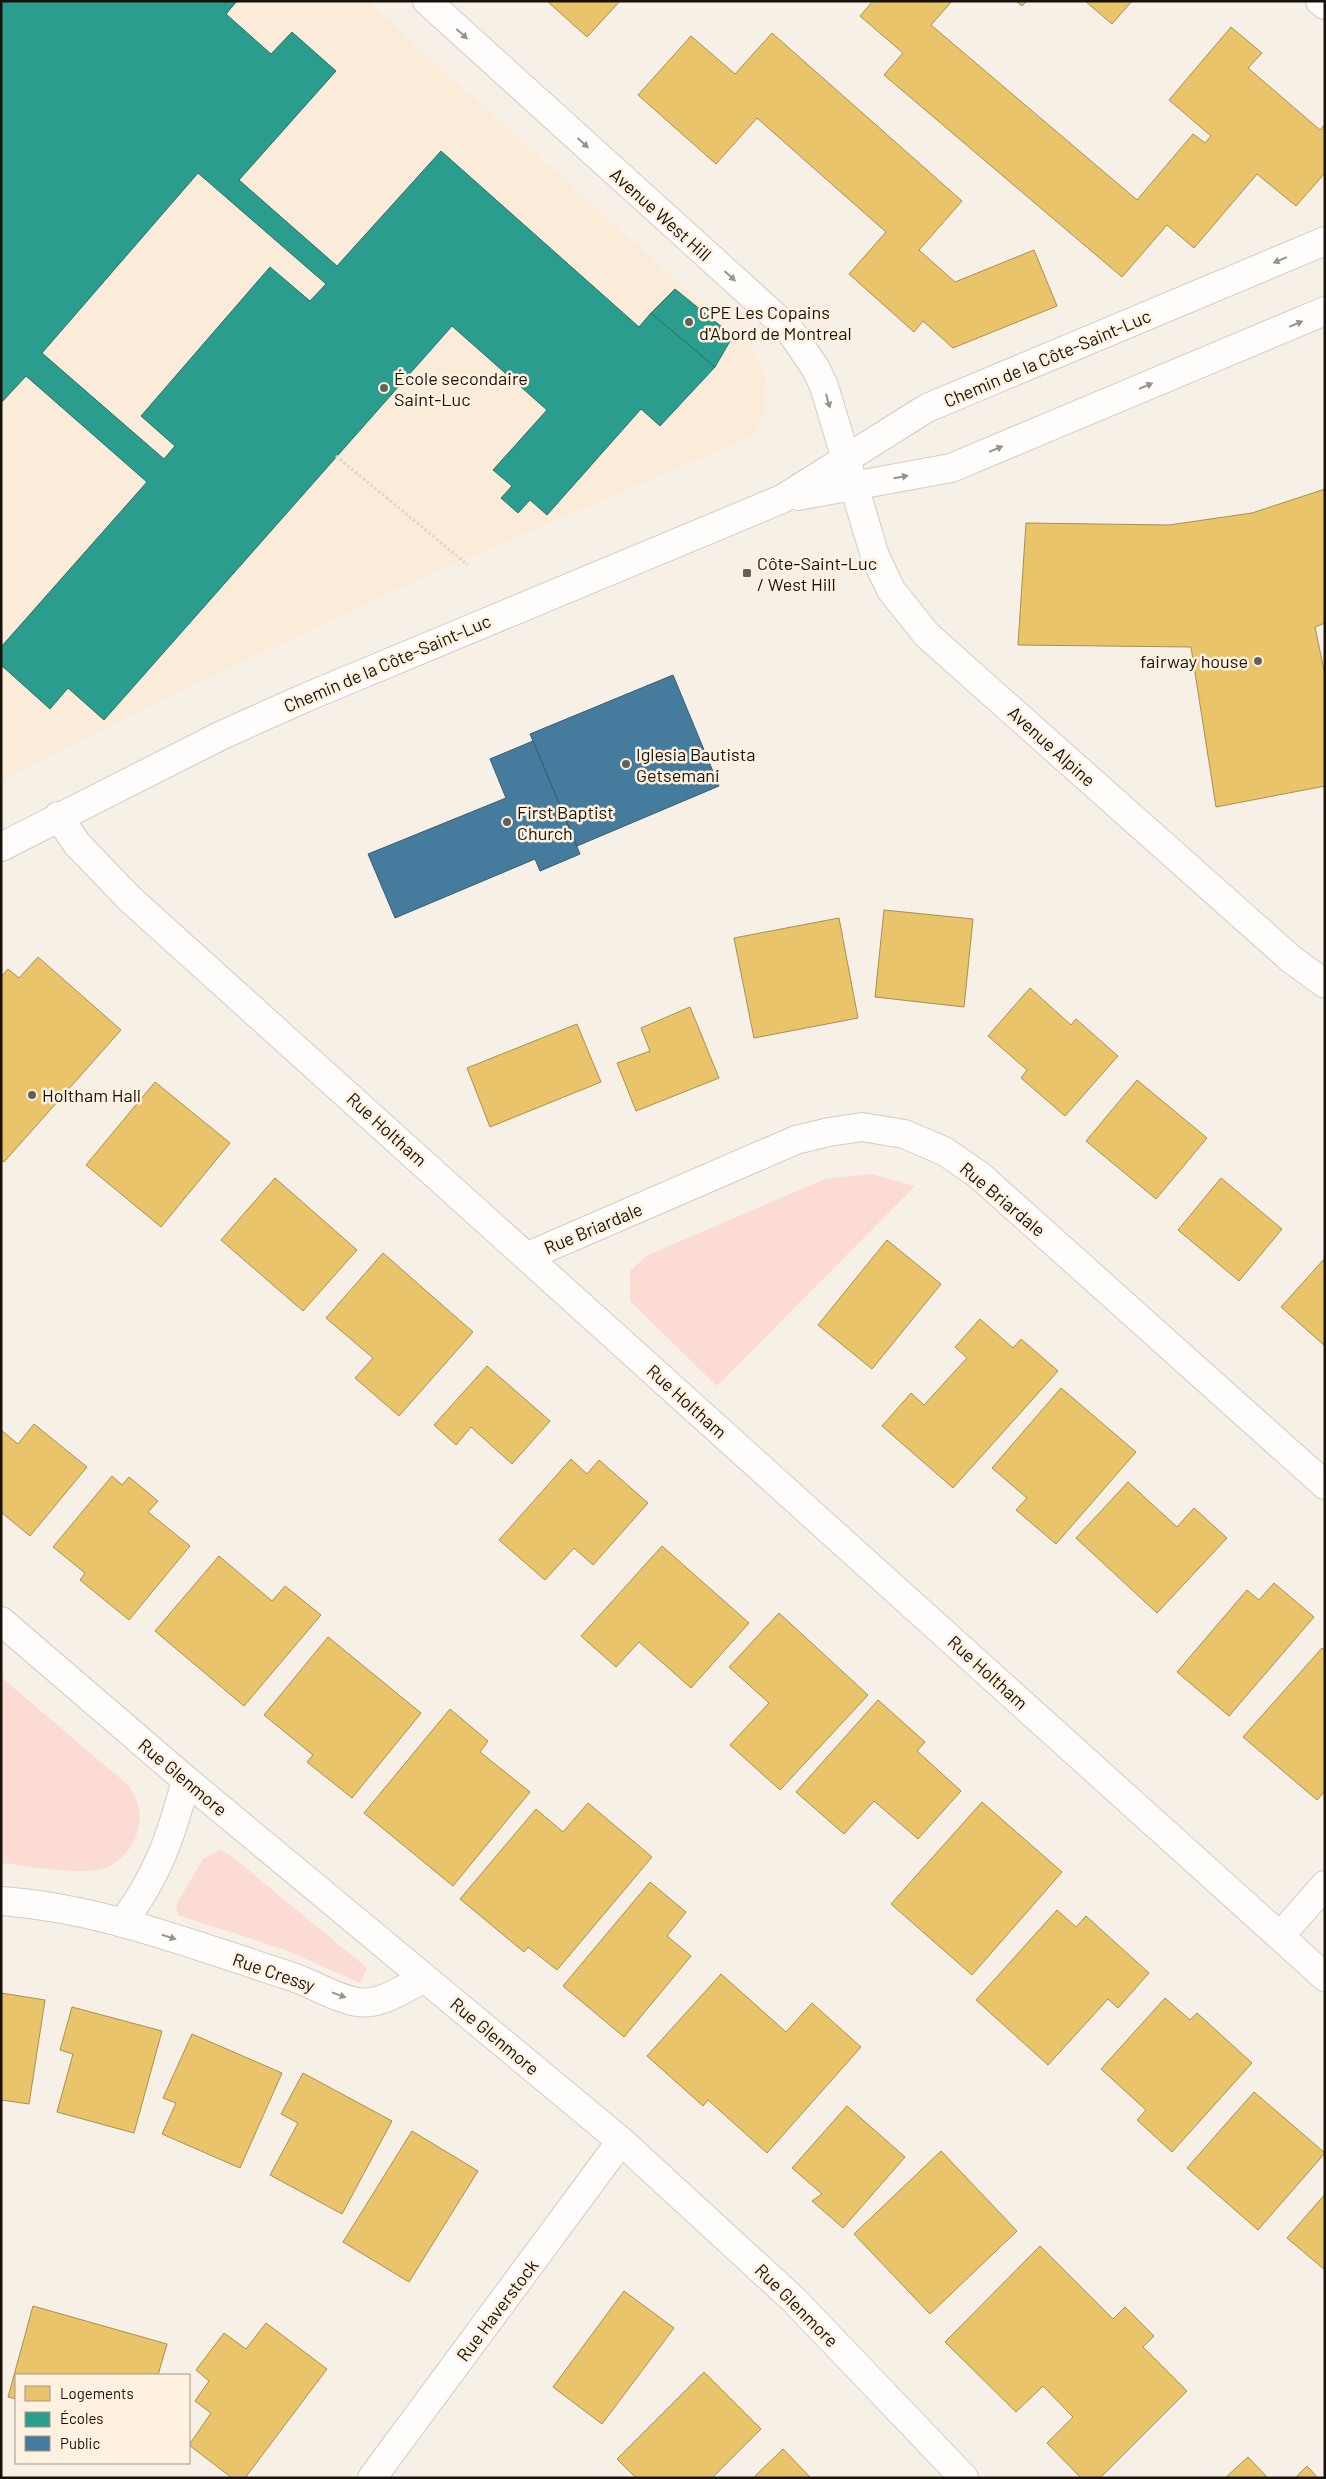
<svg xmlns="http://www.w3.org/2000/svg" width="1326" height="2479" viewBox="0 0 1326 2479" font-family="Barlow,sans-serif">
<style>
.built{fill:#fbecd9}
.green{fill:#fbdbd4}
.homes{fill:#e9c46a;stroke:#aa8f4e}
.schools{fill:#2a9d8f;stroke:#257367;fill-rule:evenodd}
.public{fill:#457b9d;stroke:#385c71}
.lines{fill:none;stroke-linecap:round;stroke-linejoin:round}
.street-casing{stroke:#d2ccc4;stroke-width:30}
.secondary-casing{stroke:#d2ccc4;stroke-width:30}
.path{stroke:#d9d7d5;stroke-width:3;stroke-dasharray:2.5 2.5;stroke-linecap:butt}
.street{stroke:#fefdfb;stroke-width:28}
.secondary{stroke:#fefdfb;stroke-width:28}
.oneway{fill:#96938f}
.poi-dot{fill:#666058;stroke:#fef1e0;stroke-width:2}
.labels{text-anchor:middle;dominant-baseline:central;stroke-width:5;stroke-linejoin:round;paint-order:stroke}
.street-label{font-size:18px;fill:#18120b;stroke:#fef1e0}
.poi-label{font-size:18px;fill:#18120b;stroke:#fef1e0;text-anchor:start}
</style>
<rect width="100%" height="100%" fill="#f7f0e7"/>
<path class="built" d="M1,1H367L749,346L759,361L766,379L764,413L758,426L748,437L734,444L421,578L153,704L1,781Z"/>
<g class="green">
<path d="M871,1174L915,1186L717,1386L630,1301V1271L646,1256L825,1179Z"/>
<path d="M1,1677L129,1786C140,1805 143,1814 136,1836C131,1850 118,1864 105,1868C79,1876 29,1866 1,1863Z"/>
<path d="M220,1850L229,1854L367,1968L360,1983L288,1951L178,1915L176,1905L203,1859Z"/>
</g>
<g class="homes">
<path d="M547,1H620L587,37Z"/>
<path d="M873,1H952L931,25L1137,200L1193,134L1205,143L1211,136L1169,100L1231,27L1262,53L1248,68L1320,130L1325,124V173L1296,206L1257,174L1194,248L1167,225L1122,277L884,75L903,53L860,16Z"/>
<path d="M1016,1H1027L1022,6Z"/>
<path d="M1085,1H1132L1112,24Z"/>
<path d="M772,33L962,201L919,250L955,282L1034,250L1057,306L953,348L923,321L914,332L849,274L886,232L757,118L716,164L638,95L691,36L735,74Z"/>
<path d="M1325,489V623L1315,627L1325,675V786L1216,807L1191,647L1018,645L1026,523L1169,525L1252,513Z"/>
<path d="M884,910L973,919L964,1007L875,997Z"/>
<path d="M839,918L858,1018L754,1038L734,938Z"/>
<path d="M38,957L121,1030L4,1162L1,1160V977L8,969L19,978Z"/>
<path d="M1030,988L1071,1025L1076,1019L1118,1056L1065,1116L1021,1078L1027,1070L988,1036Z"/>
<path d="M690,1007L719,1078L636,1111L617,1063L650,1051L641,1028Z"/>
<path d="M577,1024L601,1082L490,1127L467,1068Z"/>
<path d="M1137,1080L1207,1138L1156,1199L1086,1141Z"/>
<path d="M155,1082L230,1143L161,1227L86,1165Z"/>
<path d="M275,1178L357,1250L303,1311L221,1240Z"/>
<path d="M1221,1178L1282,1229L1239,1281L1178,1230Z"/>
<path d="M887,1240L941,1284L872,1369L818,1325Z"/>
<path d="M383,1253L473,1332L399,1416L355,1378L373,1358L326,1318Z"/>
<path d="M1325,1258V1346L1281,1307Z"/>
<path d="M980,1319L1013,1348L1021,1339L1058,1371L953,1488L882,1426L911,1393L924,1405L967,1358L955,1347Z"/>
<path d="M487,1366L550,1421L512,1464L471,1427L456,1445L434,1425Z"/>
<path d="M1061,1388L1136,1452L1056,1544L1016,1510L1027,1498L992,1468Z"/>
<path d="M34,1424L87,1467L30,1536L1,1512V1430L18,1444Z"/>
<path d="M571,1459L587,1474L599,1460L648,1503L593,1565L574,1548L545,1580L499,1540Z"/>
<path d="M112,1476L122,1485L129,1477L158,1501L148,1512L190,1546L129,1620L80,1580L85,1573L53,1547Z"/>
<path d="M1128,1482L1177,1527L1194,1508L1227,1538L1157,1613L1076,1538Z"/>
<path d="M662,1546L749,1623L691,1688L639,1642L616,1667L581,1636Z"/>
<path d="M219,1556L272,1601L285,1586L321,1615L244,1706L155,1631Z"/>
<path d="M1274,1583L1314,1617L1229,1716L1177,1672L1247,1590L1259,1600Z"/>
<path d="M779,1613L868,1695L780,1790L730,1745L769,1703L729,1667Z"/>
<path d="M328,1637L421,1713L352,1798L307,1762L313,1755L264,1715Z"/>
<path d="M1322,1648L1325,1651V1791L1317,1800L1243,1737Z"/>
<path d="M878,1700L925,1742L917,1751L961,1791L918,1839L874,1801L844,1834L796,1792Z"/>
<path d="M450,1709L488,1741L480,1752L530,1792L453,1886L364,1813Z"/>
<path d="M982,1802L1062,1872L972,1975L891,1904Z"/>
<path d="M588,1803L652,1857L557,1970L528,1947L524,1952L460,1899L536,1809L563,1832Z"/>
<path d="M650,1882L686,1912L667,1936L691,1956L624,2037L563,1986Z"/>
<path d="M1057,1910L1076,1927L1086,1916L1149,1973L1118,2008L1108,1999L1048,2065L976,2000Z"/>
<path d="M721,1974L786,2032L812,2003L861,2047L767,2153L708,2100L703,2106L647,2056Z"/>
<path d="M1,1993L45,2000L29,2104L1,2100Z"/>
<path d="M1165,1998L1190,2020L1197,2013L1252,2063L1172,2152L1137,2120L1146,2110L1101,2069Z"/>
<path d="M72,2007L162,2031L134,2133L57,2112L73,2054L60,2050Z"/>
<path d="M192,2034L282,2073L240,2168L162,2134L176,2103L163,2098Z"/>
<path d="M303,2073L392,2121L342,2214L270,2175L298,2123L281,2114Z"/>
<path d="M1254,2092L1325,2153L1258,2230L1187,2168Z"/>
<path d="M847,2106L905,2157L843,2228L812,2201L822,2194L792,2168Z"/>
<path d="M412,2131L478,2171L409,2282L343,2242Z"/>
<path d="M941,2151L1017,2231L930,2314L854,2234Z"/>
<path d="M1325,2194V2270L1287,2238Z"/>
<path d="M1040,2246L1113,2319L1125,2307L1154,2336L1143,2347L1187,2391L1100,2478H1081L1047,2443L1073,2417L1043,2386L1016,2412L945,2342Z"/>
<path d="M624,2291L674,2328L602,2424L553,2387Z"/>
<path d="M33,2306L167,2344L158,2375H16V2399L8,2397Z"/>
<path d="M266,2323L327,2369L245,2478H232L189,2445L211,2413L195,2401L209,2381L196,2370L224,2333L246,2349Z"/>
<path d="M704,2372L761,2429L712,2478H636L617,2459Z"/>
<path d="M783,2449L811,2478H753Z"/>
<path d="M1248,2457L1268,2478H1225Z"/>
<path d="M1307,2466L1318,2478H1295Z"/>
</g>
<g class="schools">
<path d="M1,1H237L226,14L271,54L292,32L336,71L239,180L337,266L441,151L639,327L651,313L715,367L660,426L641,409L547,515L530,500L518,513L501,498L512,486L493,470L547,410L452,326L104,720L68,688L50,709L1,665V647L147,482L26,376L1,403ZM198,173L326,284L310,301L270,267L141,416L175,446L164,459L42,353Z"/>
<path d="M675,289L733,336L715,367L651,313Z"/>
</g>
<g class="public">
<path d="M673,675L719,786L577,846L530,734Z"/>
<path d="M533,741L580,854L540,871L535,859L395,918L368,854L506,798L490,759Z"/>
</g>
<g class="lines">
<defs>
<g id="street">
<path d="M427,1L789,329L816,369L824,386L875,556L891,590L927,635L1291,959L1325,984"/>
<path d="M1320,1L1325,5"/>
<path d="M58,816L77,844L131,900L1325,1977"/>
<path d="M528,1256L796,1140L829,1132L862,1127L904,1134L944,1151L979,1175L1325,1485"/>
<path d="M1,1621L186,1780L621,2141L794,2300L964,2478"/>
<path d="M1,1901C101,1908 196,1946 290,1976C312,1983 334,1998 357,2002C380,2006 405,1988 424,1978"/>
<path d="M122,1923C157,1878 172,1834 186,1780"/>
<path d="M1280,1936L1325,1885"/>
<path d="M372,2478L621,2141"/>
</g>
<g id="secondary">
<path d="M798,496L951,468L1325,311"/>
<path d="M1,847L222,735L307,697L782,499L927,408L1325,241"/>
</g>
</defs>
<use href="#street" class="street-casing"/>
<use href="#secondary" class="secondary-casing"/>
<path class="path" d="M336,456L468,565"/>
<use href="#street" class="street"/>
<use href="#secondary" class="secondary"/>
</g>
<defs><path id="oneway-solid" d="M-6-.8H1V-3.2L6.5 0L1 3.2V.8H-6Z" transform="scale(1.25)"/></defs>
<g class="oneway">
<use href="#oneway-solid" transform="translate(462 34) rotate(42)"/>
<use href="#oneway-solid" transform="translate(583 143) rotate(42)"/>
<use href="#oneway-solid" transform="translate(1280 260) rotate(157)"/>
<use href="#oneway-solid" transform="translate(730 276) rotate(42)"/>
<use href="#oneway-solid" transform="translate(1296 324) rotate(-23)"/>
<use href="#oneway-solid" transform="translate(1146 386) rotate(-23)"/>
<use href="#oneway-solid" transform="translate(828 401) rotate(74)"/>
<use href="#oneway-solid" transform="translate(996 449) rotate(-23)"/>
<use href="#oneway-solid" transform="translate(901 477) rotate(-10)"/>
<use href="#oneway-solid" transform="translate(169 1937) rotate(18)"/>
<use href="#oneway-solid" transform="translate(339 1995) rotate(20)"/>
</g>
<g class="poi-dot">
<circle cx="689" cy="322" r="5"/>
<circle cx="384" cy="388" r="5"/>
<rect x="742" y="568" width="10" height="10" rx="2.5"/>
<circle cx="1258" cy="661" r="5"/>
<circle cx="626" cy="764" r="5"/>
<circle cx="507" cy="822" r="5"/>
<circle cx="32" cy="1095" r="5"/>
</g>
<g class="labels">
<g class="street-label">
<text transform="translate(661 214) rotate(42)">Avenue West Hill</text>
<text transform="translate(1047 358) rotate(-23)">Chemin de la Côte-Saint-Luc</text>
<text transform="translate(387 663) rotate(-23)">Chemin de la Côte-Saint-Luc</text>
<text transform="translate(1052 746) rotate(42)">Avenue Alpine</text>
<text transform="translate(387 1129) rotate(42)">Rue Holtham</text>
<text transform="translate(1003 1199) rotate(40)">Rue Briardale</text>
<text transform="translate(593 1228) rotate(-23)">Rue Briardale</text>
<text transform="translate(687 1401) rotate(42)">Rue Holtham</text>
<text transform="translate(988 1672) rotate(42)">Rue Holtham</text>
<text transform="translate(183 1777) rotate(40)">Rue Glenmore</text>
<text transform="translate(274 1972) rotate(19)">Rue Cressy</text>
<text transform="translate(495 2036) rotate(40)">Rue Glenmore</text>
<text transform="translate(797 2305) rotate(45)">Rue Glenmore</text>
<text transform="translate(497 2310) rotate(-53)">Rue Haverstock</text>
</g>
<g class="poi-label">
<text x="699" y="312">CPE Les Copains<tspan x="699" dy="21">d'Abord de Montreal</tspan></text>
<text x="394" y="378">École secondaire<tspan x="394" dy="21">Saint-Luc</tspan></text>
<text x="757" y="563">Côte-Saint-Luc<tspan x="757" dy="21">/ West Hill</tspan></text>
<text x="1248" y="661" text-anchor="end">fairway house</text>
<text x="636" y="754">Iglesia Bautista<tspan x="636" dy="21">Getsemani</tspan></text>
<text x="517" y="812">First Baptist<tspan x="517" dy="21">Church</tspan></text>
<text x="42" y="1095">Holtham Hall</text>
</g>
</g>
<rect width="1326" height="2479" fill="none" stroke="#18120b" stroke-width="5"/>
<rect x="15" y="2374" width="175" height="90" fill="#fef1e0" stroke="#a2988b"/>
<rect x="25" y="2386" width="25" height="15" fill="#e9c46a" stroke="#a2988b"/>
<text x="60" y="2399" font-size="15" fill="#18120b">Logements</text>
<rect x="25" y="2412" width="25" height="15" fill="#2a9d8f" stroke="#a2988b"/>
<text x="60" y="2424" font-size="15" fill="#18120b">Écoles</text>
<rect x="25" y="2436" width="25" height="15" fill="#457b9d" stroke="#a2988b"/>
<text x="60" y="2449" font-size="15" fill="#18120b">Public</text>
</svg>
